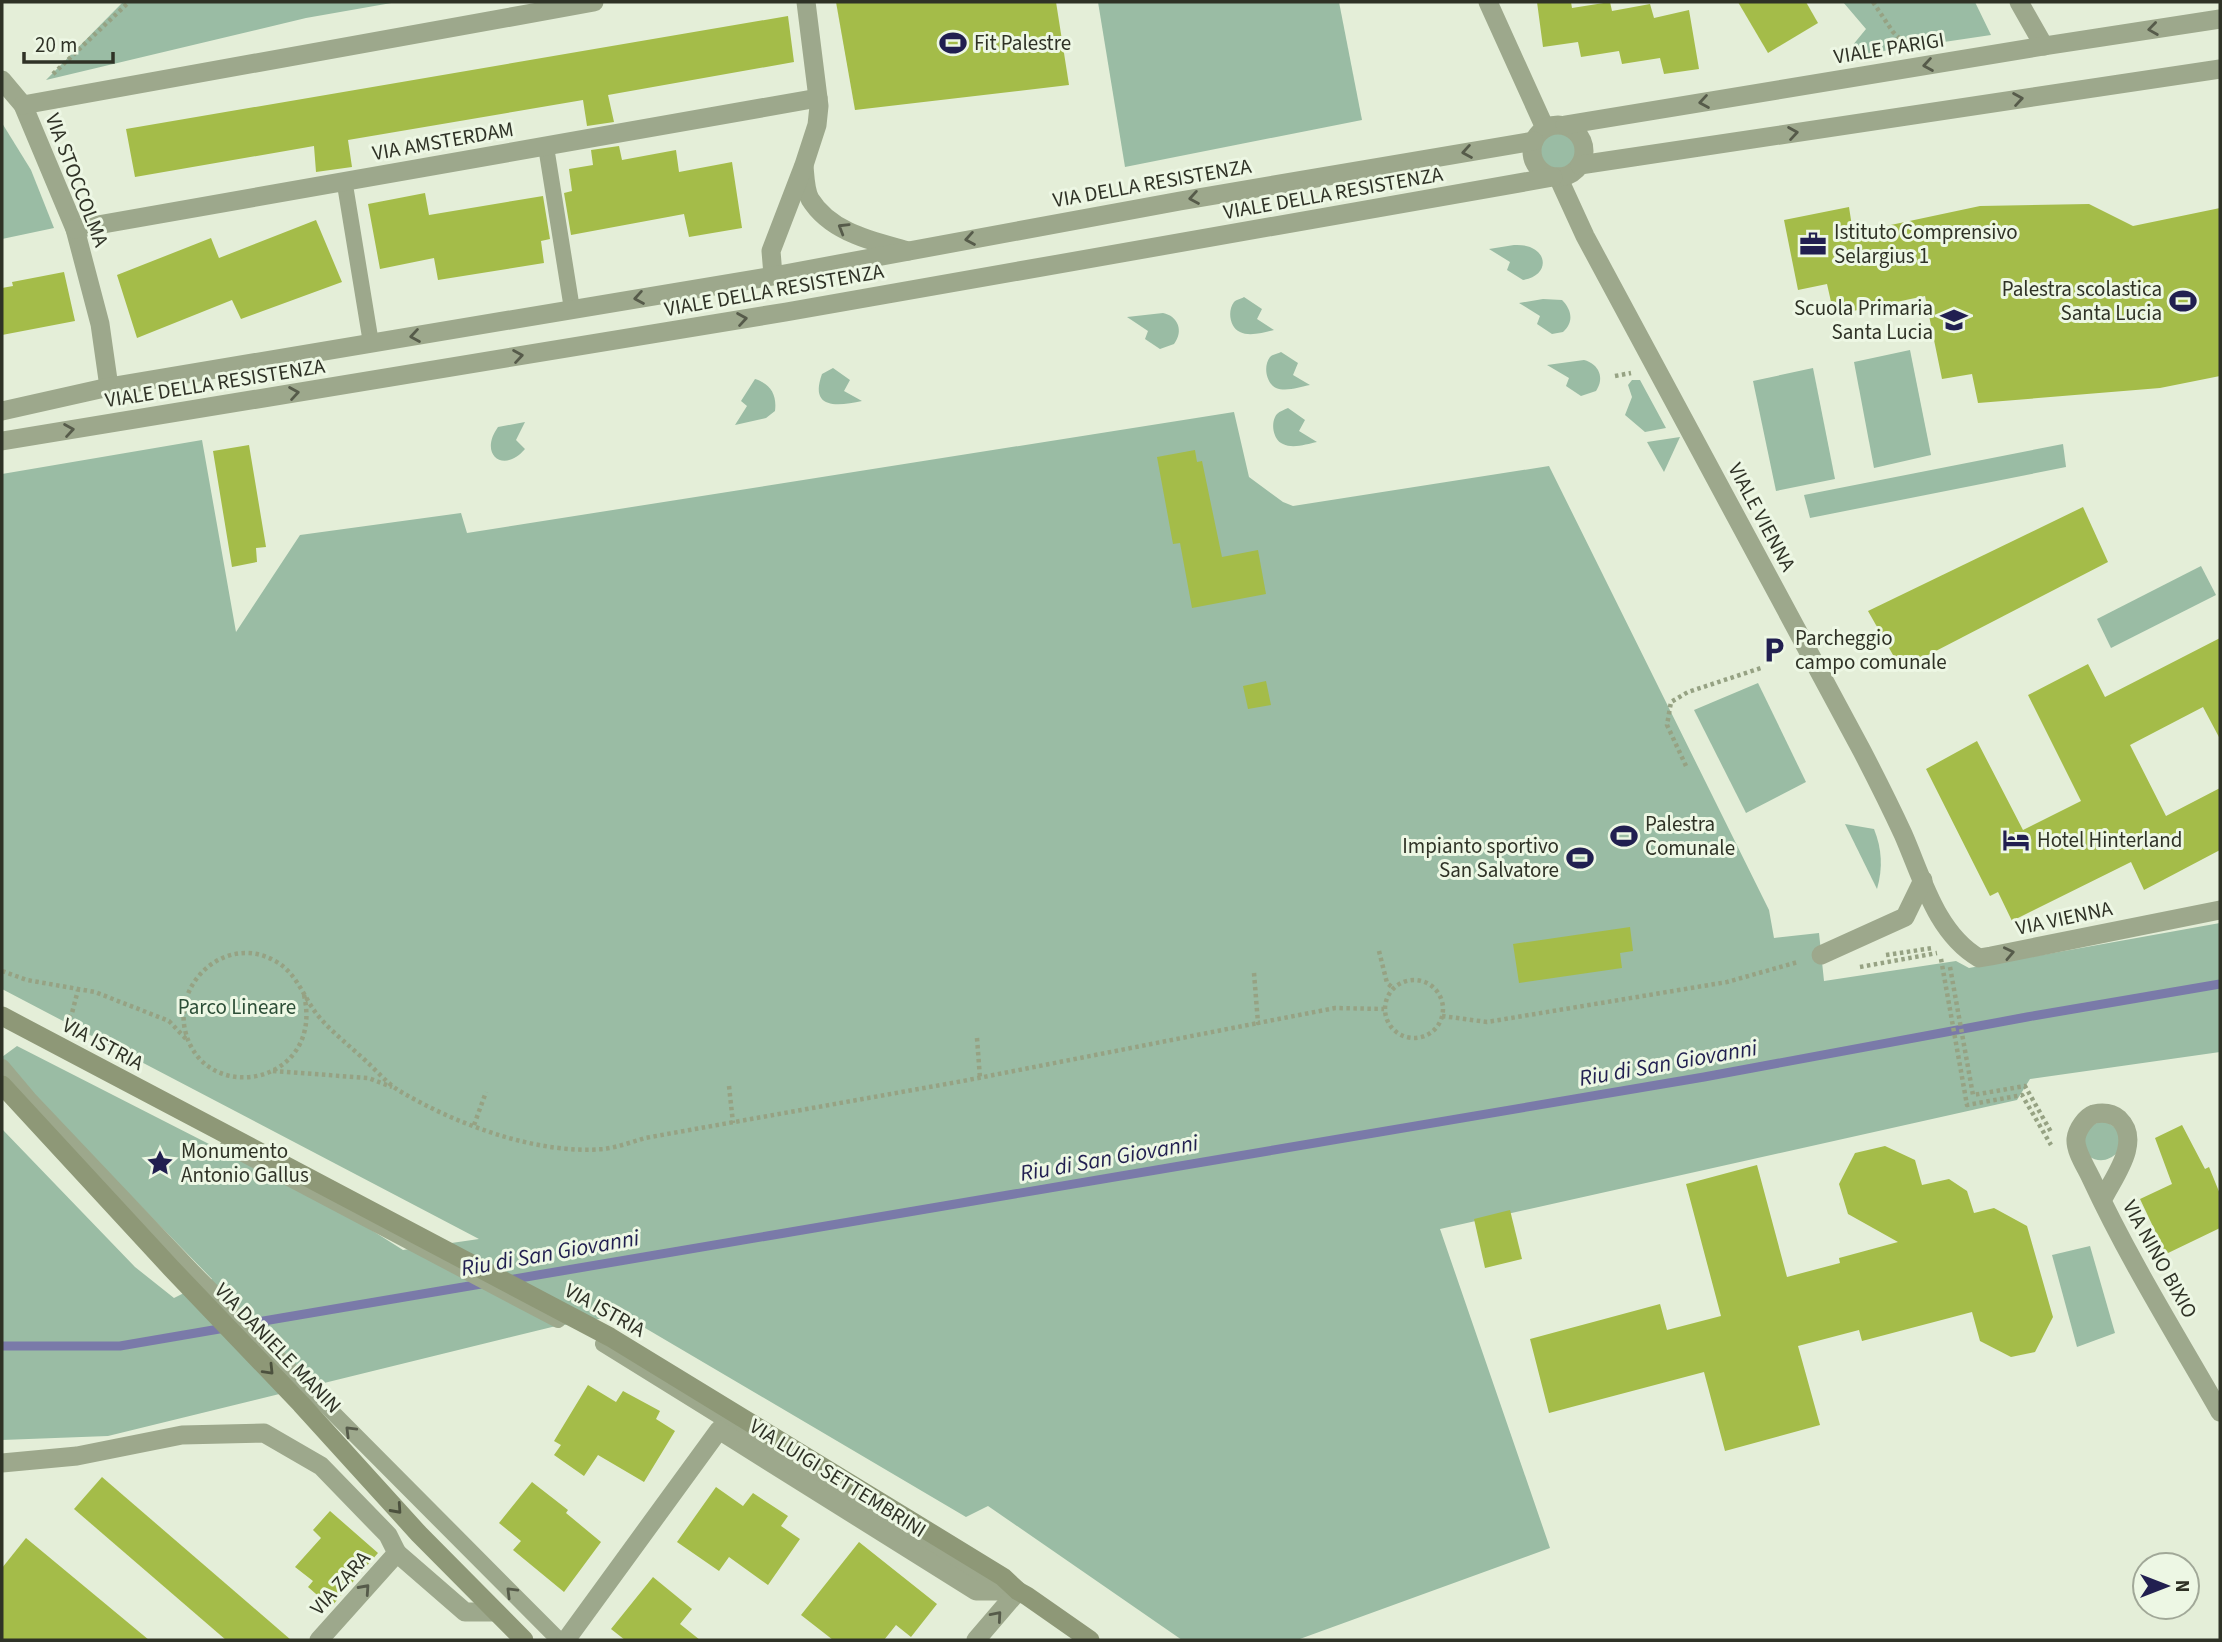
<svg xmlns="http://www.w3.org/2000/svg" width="2222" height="1642" viewBox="0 0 2222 1642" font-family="'Source Sans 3',sans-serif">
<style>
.green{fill:#9abca4}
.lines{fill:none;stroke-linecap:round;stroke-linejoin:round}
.stream{stroke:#7a7aa9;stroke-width:9}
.building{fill:#a4bc49}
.path{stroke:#96a283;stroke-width:4.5;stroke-dasharray:3.5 3.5;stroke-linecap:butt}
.service{stroke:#9da88c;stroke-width:16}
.minor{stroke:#9da88c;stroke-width:19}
.tertiary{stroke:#9da88c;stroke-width:19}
.secondary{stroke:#8e9877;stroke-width:19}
.oneway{stroke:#565b4a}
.oneway2{stroke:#4c513e}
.labels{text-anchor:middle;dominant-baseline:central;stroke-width:6;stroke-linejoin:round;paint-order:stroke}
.poi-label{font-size:21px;fill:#2f3226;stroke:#edf7e4;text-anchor:start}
.street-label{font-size:21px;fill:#2f3226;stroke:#edf7e4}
.park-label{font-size:21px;fill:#2c4e37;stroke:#edf7e4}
.water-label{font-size:23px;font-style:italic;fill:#211f50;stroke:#edf7e4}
</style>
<rect width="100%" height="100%" fill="#e4eed8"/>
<g class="green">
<path d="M123,2H397L306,18L46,80Z"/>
<path d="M1098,2H1339L1362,120L1125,167Z"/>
<path d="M1843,2H1975L1991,35L1843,57L1866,29Z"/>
<path d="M2,123L31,170L54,228L2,239Z"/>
<circle cx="1558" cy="151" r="25"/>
<path d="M1514,245C1548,243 1553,275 1523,280L1507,270L1510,262L1489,249Z"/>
<path d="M1244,297L1262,309L1257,319L1274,330C1264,332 1250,337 1240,332C1230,328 1227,311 1234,302C1237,299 1241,299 1244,297Z"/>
<path d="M1543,299L1562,300C1572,310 1574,322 1563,332L1552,334L1537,324L1540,316L1519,303Z"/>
<path d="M1163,313C1178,316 1184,331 1174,344L1160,349L1145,339L1148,331L1127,317Z"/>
<path d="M1910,350L1931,455L1874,468L1854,362Z"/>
<path d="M1281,352L1298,363L1293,375L1310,385C1300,387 1286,392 1276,388C1266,383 1263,366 1270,357C1273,354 1277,354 1281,352Z"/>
<path d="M1584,360C1599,364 1605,378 1596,391L1581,396L1566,386L1569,378L1547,365Z"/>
<path d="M833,368L850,380L844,391L862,401C838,406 809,410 822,374Z"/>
<path d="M1813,368L1835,479L1776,491L1753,381Z"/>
<path d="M755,379C771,384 777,395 775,411L766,418L735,425L747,406L741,401Z"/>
<path d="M1632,380H1640L1666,428L1645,432L1625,415L1632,397L1628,385Z"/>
<path d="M1288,408L1305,420L1299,431L1317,442C1307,444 1293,449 1283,444C1273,440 1270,422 1277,414C1280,411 1284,410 1288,408Z"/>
<path d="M1234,412L1249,477L1283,502L1293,506L1549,466L1769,910L1774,938L1819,933L1824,981L1956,961L1969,968L2220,923V1052L2030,1079L2017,1100L1440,1229L1550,1548L1297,1640H1182L988,1506L966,1517L623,1315L552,1327L108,1436L2,1440V1129L135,1267L174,1298L212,1279L2,1064V1057L17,1046L346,1214L403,1250L479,1239L2,989V474L202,440L236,632L300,535L461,513L467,533Z"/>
<path d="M525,422L516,440L525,449C504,474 478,455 498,427Z"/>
<path d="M1680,437L1664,472L1647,442Z"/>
<path d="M2063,444L2066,467L1810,518L1804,495Z"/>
<path d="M2201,566L2216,595L2111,648L2097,619Z"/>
<path d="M1758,683L1806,782L1746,813L1694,710Z"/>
<path d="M1845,824L1874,829C1882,849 1883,868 1877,889Z"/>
<path d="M2104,1119L2120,1132L2118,1152C2109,1161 2099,1163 2088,1156L2082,1131Z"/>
<path d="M2090,1246L2115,1333L2077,1347L2052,1255Z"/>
</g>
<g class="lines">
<g class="stream">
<path d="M508,1280L1704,1077L2027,1017L2220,984"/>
<path d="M246,1324L487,1283"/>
<path d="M2,1346H120L225,1328"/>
</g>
</g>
<g class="building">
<path d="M836,2H1056L1069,85L855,110Z"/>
<path d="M1537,2H1571L1572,8L1610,2L1612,11L1650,4L1654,18L1689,10L1699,69L1664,74L1660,58L1622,64L1619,51L1581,57L1578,42L1543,47Z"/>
<path d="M1738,2H1806L1818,23L1768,53Z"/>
<path d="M788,16L794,62L608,95L614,122L587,126L583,100L348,140L352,167L316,172L314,146L135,177L126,129Z"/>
<path d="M619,146L622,160L676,150L679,172L732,162L742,228L689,237L684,214L571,235L564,193L572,191L569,169L593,165L591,150Z"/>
<path d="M425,193L429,215L543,196L550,239L541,241L544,263L438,280L434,258L380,269L368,204Z"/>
<path d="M2089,204L2133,226L2220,208V376L2160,388L1978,403L1972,374L1942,379L1925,296L1834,315L1827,284L1798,290L1784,220L1849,207L1853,233L1980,206Z"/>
<path d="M316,220L342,282L241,319L232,300L137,338L117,275L211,238L219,258Z"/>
<path d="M64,272L75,321L2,335V288L13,286L12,282Z"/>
<path d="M249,445L266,547L256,548L257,562L232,567L213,451Z"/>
<path d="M1195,450L1197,462L1202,461L1222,557L1258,550L1266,594L1192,608L1180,543L1173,544L1157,457Z"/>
<path d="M2083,507L2108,562L1901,669L1868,611Z"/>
<path d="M2220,638V739L2203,707L2130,745L2166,816L2220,788V850L2144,890L2131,862L2012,921L1998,892L1990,896L1926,769L1977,741L2023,830L2081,801L2028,695L2088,664L2105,697Z"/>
<path d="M1266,681L1271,705L1248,709L1243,686Z"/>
<path d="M1630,927L1633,951L1620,953L1622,968L1519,983L1513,944Z"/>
<path d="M2182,1125L2205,1169L2209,1167L2220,1194V1228L2166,1254L2140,1199L2172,1184L2155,1138Z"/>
<path d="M1885,1146L1915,1160L1922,1185L1949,1179L1967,1191L1974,1213L1994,1208L2027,1226L2053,1317L2035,1352L2011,1357L1980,1341L1972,1312L1862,1341L1859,1330L1798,1346L1820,1425L1725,1451L1704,1372L1549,1413L1530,1339L1660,1304L1667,1330L1721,1316L1686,1184L1757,1165L1787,1277L1840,1263L1839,1258L1898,1242L1848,1214L1839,1184L1855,1153Z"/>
<path d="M1510,1210L1522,1259L1485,1268L1474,1219Z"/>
<path d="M588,1385L616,1402L623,1391L660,1411L656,1419L675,1431L644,1482L598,1455L584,1476L554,1455L561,1445L554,1441Z"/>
<path d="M102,1477L291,1640H226L74,1509Z"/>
<path d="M532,1482L568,1510L566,1513L601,1542L564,1592L513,1550L521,1541L499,1523Z"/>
<path d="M716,1487L743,1506L753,1493L788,1516L781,1526L800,1539L768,1585L729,1557L719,1571L677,1542Z"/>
<path d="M330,1511L378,1553L331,1607L308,1587L313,1581L295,1567L321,1538L313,1530Z"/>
<path d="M26,1538L149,1640H2V1568Z"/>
<path d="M859,1542L937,1604L911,1637L896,1625L884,1640H833L801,1615Z"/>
<path d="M653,1577L692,1609L680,1624L700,1640H625L611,1629Z"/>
</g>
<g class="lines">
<g class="path">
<path d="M1873,2L1893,32L1906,45"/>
<path d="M53,74L129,2"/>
<path d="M1615,376L1631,373"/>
<path d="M1686,766L1667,725L1671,702L1688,692L1761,668"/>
<path d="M1379,951L1387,983L1393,988"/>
<path d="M1886,955L1933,948"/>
<path d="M1941,959L1967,1105L2022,1095L2051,1145"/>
<path d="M1860,967L1937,953"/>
<path d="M1950,967L1973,1095L2025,1086L2051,1132"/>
<path d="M2,971L27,980L95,992L169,1021L187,1040"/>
<path d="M1254,973L1258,1023L1335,1008L1384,1009"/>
<circle cx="1414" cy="1009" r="29"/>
<path d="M304,995C325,1085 203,1108 185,1030C174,980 228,934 275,961C298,973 304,1000 320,1018C334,1034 351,1047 367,1062C377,1071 387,1083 398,1090C455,1124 537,1155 604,1149C618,1147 632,1142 645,1138L963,1081L1258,1023"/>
<path d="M1442,1016L1487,1022L1727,982L1798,962"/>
<path d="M65,1024L72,1013L78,990"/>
<path d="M977,1038L980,1078"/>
<path d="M273,1071L368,1078L392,1087"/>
<path d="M729,1086L733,1123"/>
<path d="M474,1125L486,1092"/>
</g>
<g class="service">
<path d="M547,153L572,309"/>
<path d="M346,191L371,343"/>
<path d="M2,1067L29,1099L194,1273L559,1640"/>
<path d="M228,1146L558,1320"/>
<path d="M603,1344L977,1576L1009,1588"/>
</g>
<g class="minor">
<path d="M1488,2L1545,128"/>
<path d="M2019,2L2044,46"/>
<path d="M2,80L23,105L75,229L100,324L109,387"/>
<path d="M23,105L594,2"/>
<path d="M804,166C805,176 805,190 810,199C831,233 873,241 908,251"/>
<path d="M1558,177L1585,236L1862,751C1876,778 1890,806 1903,834C1922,877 1936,933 1979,958L1991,956L2220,910"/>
<path d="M75,229L818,98"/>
<path d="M773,275L771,251L804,165L817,125L819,106L806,2"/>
<path d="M1821,955L1905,917L1923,880"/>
<path d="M2102,1201C2112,1179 2143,1142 2119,1119C2112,1113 2104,1112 2094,1114C2086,1117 2077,1129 2076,1139C2075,1151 2086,1167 2091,1178C2128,1258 2176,1335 2220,1412"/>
<path d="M2,1463L77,1456L182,1435L264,1433L321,1466L388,1535L397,1553"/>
<path d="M319,1640L397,1553L465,1612H496"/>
<path d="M566,1640L719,1430L976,1591H1018"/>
</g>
<g class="tertiary">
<circle cx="1558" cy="151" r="26"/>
<path d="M1565,125L2044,46L2220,19"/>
<path d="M1580,165L2220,69"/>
<path d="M2,411L109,387L779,275L1180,201L1534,141"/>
<path d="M2,441L786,312L1553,177"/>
<path d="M976,1640L1018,1591"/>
</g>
<g class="secondary">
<path d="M2,1016L610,1337L1003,1577L1018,1591L1027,1596L1090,1640"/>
<path d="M2,1085L171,1268L301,1404L419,1534L524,1640"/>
</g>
</g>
<defs><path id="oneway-chevron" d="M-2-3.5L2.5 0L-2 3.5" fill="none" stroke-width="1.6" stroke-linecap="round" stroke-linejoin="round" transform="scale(1.75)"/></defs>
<g class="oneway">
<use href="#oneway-chevron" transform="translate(2153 29) rotate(172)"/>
<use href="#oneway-chevron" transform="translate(1928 65) rotate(171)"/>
<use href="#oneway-chevron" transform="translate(2018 99) rotate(-9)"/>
<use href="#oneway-chevron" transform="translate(1704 102) rotate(171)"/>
<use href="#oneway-chevron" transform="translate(1793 133) rotate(-9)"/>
<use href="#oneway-chevron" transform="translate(1467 152) rotate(170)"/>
<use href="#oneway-chevron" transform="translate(1194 198) rotate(170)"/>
<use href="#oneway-chevron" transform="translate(843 228) rotate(-149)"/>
<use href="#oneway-chevron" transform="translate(970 239) rotate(170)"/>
<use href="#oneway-chevron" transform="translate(639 298) rotate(170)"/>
<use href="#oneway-chevron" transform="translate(742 319) rotate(-9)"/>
<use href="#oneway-chevron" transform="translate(415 336) rotate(171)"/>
<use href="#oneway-chevron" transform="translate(518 356) rotate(-9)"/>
<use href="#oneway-chevron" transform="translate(294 393) rotate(-9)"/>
<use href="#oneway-chevron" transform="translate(69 430) rotate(-9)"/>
<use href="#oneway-chevron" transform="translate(2009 953) rotate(-12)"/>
<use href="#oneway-chevron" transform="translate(350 1431) rotate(-135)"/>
<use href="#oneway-chevron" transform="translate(365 1589) rotate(-48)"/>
<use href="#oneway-chevron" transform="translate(511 1592) rotate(-135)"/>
<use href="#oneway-chevron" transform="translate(997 1616) rotate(-49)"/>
</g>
<g class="oneway2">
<use href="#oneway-chevron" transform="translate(269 1370) rotate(46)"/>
<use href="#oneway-chevron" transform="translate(397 1509) rotate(48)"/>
</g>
<defs>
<symbol id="stadium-bare" viewBox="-9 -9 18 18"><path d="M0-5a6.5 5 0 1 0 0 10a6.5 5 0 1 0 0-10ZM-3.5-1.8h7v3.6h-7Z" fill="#211f50" stroke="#edf7e4" stroke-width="2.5" paint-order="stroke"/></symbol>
<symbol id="office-bare" viewBox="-9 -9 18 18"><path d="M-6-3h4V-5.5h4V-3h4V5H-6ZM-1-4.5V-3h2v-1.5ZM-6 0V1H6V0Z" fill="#211f50" stroke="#edf7e4" stroke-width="2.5" paint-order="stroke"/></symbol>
<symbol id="school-bare" viewBox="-9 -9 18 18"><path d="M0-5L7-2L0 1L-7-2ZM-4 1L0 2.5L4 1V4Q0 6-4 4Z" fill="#211f50" stroke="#edf7e4" stroke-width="2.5" paint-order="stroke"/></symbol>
<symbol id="parking-bare" viewBox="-9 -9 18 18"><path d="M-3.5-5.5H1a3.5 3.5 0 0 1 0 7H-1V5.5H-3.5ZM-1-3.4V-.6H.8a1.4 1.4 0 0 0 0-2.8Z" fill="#211f50" stroke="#edf7e4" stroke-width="2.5" paint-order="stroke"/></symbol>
<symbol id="hotel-bare" viewBox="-9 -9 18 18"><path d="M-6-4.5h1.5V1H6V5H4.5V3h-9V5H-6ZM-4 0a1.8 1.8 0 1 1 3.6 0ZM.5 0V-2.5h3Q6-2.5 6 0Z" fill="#211f50" stroke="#edf7e4" stroke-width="2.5" paint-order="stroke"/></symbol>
<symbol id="sight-bare" viewBox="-9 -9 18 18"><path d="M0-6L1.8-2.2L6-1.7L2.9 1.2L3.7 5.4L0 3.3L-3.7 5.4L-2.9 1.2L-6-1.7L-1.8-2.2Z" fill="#211f50" stroke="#edf7e4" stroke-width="2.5" paint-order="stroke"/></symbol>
</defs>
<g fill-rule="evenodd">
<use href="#stadium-bare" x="934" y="24" width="38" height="38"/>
<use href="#office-bare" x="1794" y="225" width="38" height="38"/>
<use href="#stadium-bare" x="2164" y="282" width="38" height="38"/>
<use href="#school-bare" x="1935" y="301" width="38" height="38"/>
<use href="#parking-bare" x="1755" y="631" width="38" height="38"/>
<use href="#stadium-bare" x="1605" y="817" width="38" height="38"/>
<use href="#hotel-bare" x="1997" y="821" width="38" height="38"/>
<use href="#stadium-bare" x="1561" y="839" width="38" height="38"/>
<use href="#sight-bare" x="141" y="1144" width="38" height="38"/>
</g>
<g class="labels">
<g class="poi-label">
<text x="974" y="43">Fit Palestre</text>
<text x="1834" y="232">Istituto Comprensivo<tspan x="1834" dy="24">Selargius 1</tspan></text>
<text x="2162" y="289" text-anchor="end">Palestra scolastica<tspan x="2162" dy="24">Santa Lucia</tspan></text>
<text x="1933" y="308" text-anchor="end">Scuola Primaria<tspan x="1933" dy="24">Santa Lucia</tspan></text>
<text x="1795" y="638">Parcheggio<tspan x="1795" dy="24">campo comunale</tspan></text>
<text x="1645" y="824">Palestra<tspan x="1645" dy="24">Comunale</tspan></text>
<text x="2037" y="840">Hotel Hinterland</text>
<text x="1559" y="846" text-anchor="end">Impianto sportivo<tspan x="1559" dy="24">San Salvatore</tspan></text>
<text x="181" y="1151">Monumento<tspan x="181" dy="24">Antonio Gallus</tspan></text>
</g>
<g class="street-label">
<text transform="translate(1889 48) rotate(-9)">VIALE PARIGI</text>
<text transform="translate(443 141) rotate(-10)">VIA AMSTERDAM</text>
<text transform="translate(77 180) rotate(69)">VIA STOCCOLMA</text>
<text transform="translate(1152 183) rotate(-10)">VIA DELLA RESISTENZA</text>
<text transform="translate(1333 193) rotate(-10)">VIALE DELLA RESISTENZA</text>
<text transform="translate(774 290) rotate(-10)">VIALE DELLA RESISTENZA</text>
<text transform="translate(215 383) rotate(-9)">VIALE DELLA RESISTENZA</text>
<text transform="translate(1762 517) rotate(62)">VIALE VIENNA</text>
<text transform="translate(2064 918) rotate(-12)">VIA VIENNA</text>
<text transform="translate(103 1044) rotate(28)">VIA ISTRIA</text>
<text transform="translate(2160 1259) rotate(61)">VIA NINO BIXIO</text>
<text transform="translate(605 1310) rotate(29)">VIA ISTRIA</text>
<text transform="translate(278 1348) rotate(46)">VIA DANIELE MANIN</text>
<text transform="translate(838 1478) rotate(32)">VIA LUIGI SETTEMBRINI</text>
<text transform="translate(340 1583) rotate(-48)">VIA ZARA</text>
</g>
<g class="park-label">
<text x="237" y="1007">Parco Lineare</text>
</g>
<g class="water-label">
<text transform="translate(1668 1063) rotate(-10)">Riu di San Giovanni</text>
<text transform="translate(1109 1158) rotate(-10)">Riu di San Giovanni</text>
<text transform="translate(550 1253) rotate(-10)">Riu di San Giovanni</text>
</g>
</g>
<rect width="2222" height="1642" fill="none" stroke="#2f3226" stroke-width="7"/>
<g transform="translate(2166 1586) rotate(90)"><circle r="33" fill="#edf7e4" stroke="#a1a898" stroke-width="2"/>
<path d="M0-5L12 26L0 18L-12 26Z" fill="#211f50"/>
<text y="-10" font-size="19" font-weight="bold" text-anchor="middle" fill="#2f3226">N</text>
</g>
<path d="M24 52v10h89v-10" fill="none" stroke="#2f3226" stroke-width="3.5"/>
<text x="35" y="52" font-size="21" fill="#2f3226" stroke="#edf7e4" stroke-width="5" paint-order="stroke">20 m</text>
</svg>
